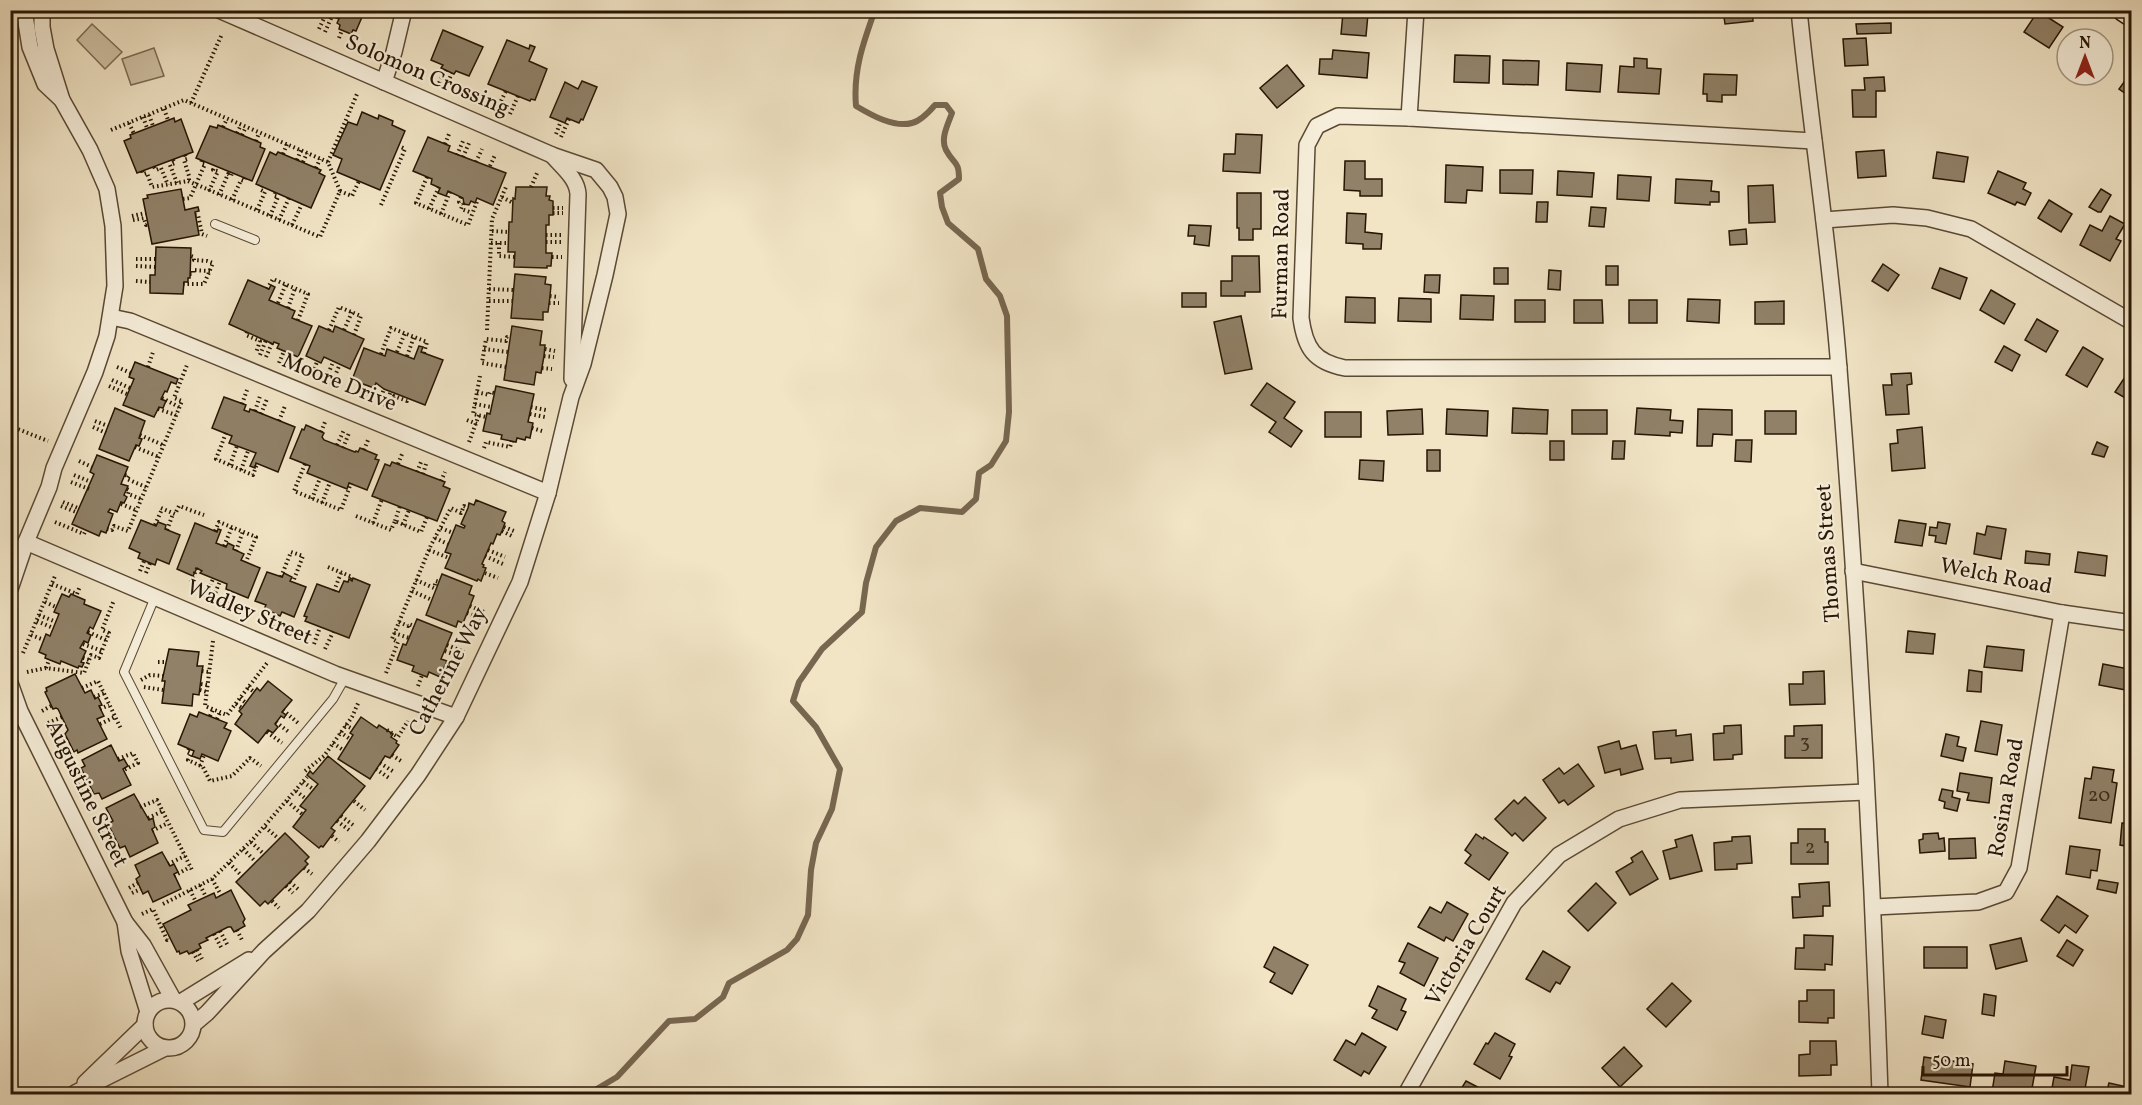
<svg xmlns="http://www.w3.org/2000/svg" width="2142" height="1105" viewBox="0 0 2142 1105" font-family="Vollkorn,serif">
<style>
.green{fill:#cfc2a5;stroke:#7b6c54;stroke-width:1.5}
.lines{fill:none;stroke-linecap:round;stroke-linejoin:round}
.stream{stroke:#776750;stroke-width:6}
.building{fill:#908168;stroke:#271503;stroke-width:1.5}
.service-casing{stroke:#5a4934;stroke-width:10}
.minor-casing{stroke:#5a4934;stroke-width:18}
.secondary-casing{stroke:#271503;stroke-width:24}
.path{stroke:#271503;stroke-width:4;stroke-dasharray:1.5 3;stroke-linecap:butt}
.service{stroke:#f6eeda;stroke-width:8}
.minor{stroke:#f6eeda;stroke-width:15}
.secondary{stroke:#f6eeda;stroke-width:21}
.labels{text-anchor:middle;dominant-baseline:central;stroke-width:4.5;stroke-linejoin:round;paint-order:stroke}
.number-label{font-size:20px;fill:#41301c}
.street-label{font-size:22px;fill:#271503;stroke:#f6eeda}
</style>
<rect width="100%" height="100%" fill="#f1e5c6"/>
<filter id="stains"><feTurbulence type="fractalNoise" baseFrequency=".00333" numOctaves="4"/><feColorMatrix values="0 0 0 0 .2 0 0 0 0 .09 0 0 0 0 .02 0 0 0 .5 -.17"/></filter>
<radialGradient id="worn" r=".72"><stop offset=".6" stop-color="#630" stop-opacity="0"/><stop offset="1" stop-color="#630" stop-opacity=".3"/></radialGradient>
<g class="green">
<path d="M92,24L122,52L105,69L77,40Z"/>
<path d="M154,48L164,76L131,85L122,59Z"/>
</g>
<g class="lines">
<path class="stream" d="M592,1094L595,1090L617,1077L669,1021L695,1019L723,997L729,983L787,950L797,939L808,915L811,870L816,843L832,809L840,769L816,727L793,701L799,682L822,649L862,612L866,583L876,547L896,521L920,508L962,512L976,499L979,473L991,465L1006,441L1009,412L1007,316L1000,296L986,279L978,249L948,223L942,207L940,193L959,179C959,160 954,165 946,150C940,139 948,124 952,113L946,105H935C929,112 921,121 912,123C894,128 871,115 856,106C853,71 863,43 875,10"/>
</g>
<g class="building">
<path d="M318,10H365L356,31L353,30L351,34L339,29L340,25L337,23L339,19Z"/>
<path d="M1723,10H1752L1753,21L1725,24Z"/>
<path d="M2038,11L2063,27L2049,48L2024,32Z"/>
<path d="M1343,13L1368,14L1366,36L1341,34Z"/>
<path d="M1891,23V33L1857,34L1856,24Z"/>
<path d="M443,30L483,47L469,76L456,71L454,74L441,68L443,65L431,60Z"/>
<path d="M1866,38L1868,65L1845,66L1843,39Z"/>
<path d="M507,40L529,49L530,45L535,47L529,61L547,69L535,100L531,99L530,101L488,84Z"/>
<path d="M1333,50L1369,53L1367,78L1319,74L1320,59H1332Z"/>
<path d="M1455,55L1490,56L1489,83L1454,82Z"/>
<path d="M1634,58L1647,59V68L1661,69L1659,94L1618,92L1620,66L1634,67Z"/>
<path d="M1503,60L1539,61L1538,85L1503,84Z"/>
<path d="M1567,63L1602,65L1600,92L1566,90Z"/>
<path d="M1287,65L1304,86L1277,108L1260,88Z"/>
<path d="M2132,71V98L2119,89Z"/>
<path d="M1704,74L1737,75L1736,95H1722V102L1707,101V94H1703Z"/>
<path d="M1884,77L1885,91H1876V117H1853L1852,90H1865L1864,78Z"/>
<path d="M582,81L597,87L583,120L581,119L579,123L567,118L565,123L550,117L565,82L578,89Z"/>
<path d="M362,112L378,119L379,115L393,121L392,125L405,131L380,190L337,172L342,159L333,155L348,122L357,125Z"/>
<path d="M174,118L175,122L181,119L193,152L137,173L124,141L131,138L130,135Z"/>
<path d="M218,125L261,143L260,147L265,149L252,181L196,158L210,126L217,128Z"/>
<path d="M1236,134L1262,135L1260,173L1223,171L1224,154H1235Z"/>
<path d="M428,137L450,146L448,151L506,173L493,205L477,198L475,203L471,201L469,205L464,204L463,198L448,191L446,196L438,193L440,188L431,184L432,179L413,171Z"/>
<path d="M1884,150L1886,176L1858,178L1856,152Z"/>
<path d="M270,152L276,155L278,152L316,168L321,170L319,173L325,176L311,208L256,184Z"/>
<path d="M1937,152L1968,157L1964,182L1933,178Z"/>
<path d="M1345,161H1365V179H1382V196H1360V191L1344,190Z"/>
<path d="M1446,165L1483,167L1482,191L1467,190L1466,203L1445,202Z"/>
<path d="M1500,170H1533L1532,194L1500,193Z"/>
<path d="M1558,171L1594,173L1592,197L1557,195Z"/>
<path d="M1998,171L2026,183L2023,189L2031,193L2025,205L2017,202L2015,205L1988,193Z"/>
<path d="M1618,175L1651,177L1649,201L1617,199Z"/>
<path d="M1676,179L1712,181L1711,191L1719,192V202H1710V205L1675,203Z"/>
<path d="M1773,185L1775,222L1749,223L1748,186Z"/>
<path d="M516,187H547L546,196H550L549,200L553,201V215H549V225H546V253H552L551,266H547V268L514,267L515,252H508L509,222H512L513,198L515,199Z"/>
<path d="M181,189L185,210L198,207L199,211L195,212L199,235L152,244L143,199L148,198L147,195Z"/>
<path d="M2101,189L2111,195L2101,212H2098L2089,207Z"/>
<path d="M1237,193H1261V229H1253V240H1239V228H1237Z"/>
<path d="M2049,200L2072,214L2061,232L2038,218Z"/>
<path d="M1537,202H1548L1547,222H1536Z"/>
<path d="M1591,207L1606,208L1604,227L1589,226Z"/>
<path d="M1347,213L1366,214L1365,232L1382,234L1381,249H1363V244L1346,243Z"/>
<path d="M2110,216L2125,224L2116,239L2121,241L2110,261L2080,245L2090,225L2102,231Z"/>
<path d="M1189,225L1211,226L1209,246L1194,244L1195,236H1188Z"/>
<path d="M1746,229L1747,244L1730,245L1729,231Z"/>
<path d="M156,247L191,248L190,278H188V282H184L183,294L150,293V275H155Z"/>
<path d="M1232,256H1259L1260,292H1245V296H1221V281H1232Z"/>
<path d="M1883,264L1899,275L1888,291L1872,281Z"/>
<rect x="1606" y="266" width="12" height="19"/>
<rect x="1494" y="268" width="14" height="16"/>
<path d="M1940,268L1967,278L1960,299L1932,288Z"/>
<path d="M1549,270L1561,271L1560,290L1548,289Z"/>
<path d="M515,274L546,277L545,284L551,285L550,296L548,312H543V320L511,318Z"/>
<path d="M1425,275H1440L1439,293L1424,292Z"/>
<path d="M248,280L269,289L271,285L275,287L269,300L295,311L292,318L312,326L298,357L277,348L279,344L274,342L273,344L229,324Z"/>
<path d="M1991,290L2015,304L2004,324L1980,310Z"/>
<rect x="1182" y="293" width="24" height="14"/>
<path d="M1461,295L1494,296L1493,320L1460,319Z"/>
<path d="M1346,297L1375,298V323L1345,322Z"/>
<path d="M1399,298L1431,299V322L1398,321Z"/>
<path d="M1688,299L1720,300L1719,323L1687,321Z"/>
<rect x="1515" y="300" width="30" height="22"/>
<path d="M1574,300H1602L1603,323H1574Z"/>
<rect x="1629" y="300" width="28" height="23"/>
<path d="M1784,301V324H1755V302Z"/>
<path d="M1241,316L1252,369L1225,374L1214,322Z"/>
<path d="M2037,319L2058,331L2046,352L2025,340Z"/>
<path d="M319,326L333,332L335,326L364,339L350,369L324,357L321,363L306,356Z"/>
<path d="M512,326L542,331L540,345H545L544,356L541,373L536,372L534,385L504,380Z"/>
<path d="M419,346L423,347L421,352L443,360L425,405L384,389L376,383L374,388L352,380L364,348L385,356L387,349L414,359Z"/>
<path d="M2004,346L2020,355L2012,371L1995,362Z"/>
<path d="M2083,347L2103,359L2087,387L2066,375Z"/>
<path d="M135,362L178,379L176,384L171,382L167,392L165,391L161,399L166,401L163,408L159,407L154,417L123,405L134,379L129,377Z"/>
<path d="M1911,373L1912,384L1907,385L1909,414L1886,415L1883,385H1892L1891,374Z"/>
<path d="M2127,374L2132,377V402L2115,392Z"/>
<path d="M1267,383L1295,402L1284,418L1302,431L1291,447L1269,432L1276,422L1251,405Z"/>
<path d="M496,386L534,394L528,422L533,423L530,438L526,437L525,440L517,438L516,442L501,439L502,435L483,431L487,413L490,414Z"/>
<path d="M224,397L246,405L244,410L249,412L250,409L295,427L278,472L256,463L255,468L250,466L256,453L229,443L232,436L212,428Z"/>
<path d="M115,408L145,421L139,438L142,439L139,446L136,445L129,461L99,449Z"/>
<path d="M1513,408L1548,410L1547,434L1512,433Z"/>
<path d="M1637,408L1671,410L1670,420L1683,421L1682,433L1670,432V436L1635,434Z"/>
<path d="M1422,409L1423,434L1388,435L1387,411Z"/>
<path d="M1447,409L1488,411L1487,436L1446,434Z"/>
<path d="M1698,409L1732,410V435L1713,434L1712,446H1697Z"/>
<rect x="1572" y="410" width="35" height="24"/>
<rect x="1765" y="411" width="31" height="23"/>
<rect x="1325" y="412" width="36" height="25"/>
<path d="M306,425L324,433L322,437L324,440L355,452L356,451L358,452L360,448L377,455L375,459L379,460L367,490L349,483L347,489L307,473L310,466L290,458L302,429L304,430Z"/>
<path d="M1922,427L1925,468L1892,471L1890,444L1898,443L1897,430Z"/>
<path d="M1736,440H1752L1751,462L1735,461Z"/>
<rect x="1550" y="441" width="14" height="19"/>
<path d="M1613,441H1625L1624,459H1612Z"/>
<path d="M2097,442L2108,447L2104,457L2092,454Z"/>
<rect x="1427" y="450" width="13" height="21"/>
<path d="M97,455L128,467L121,484L128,486L124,495L127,497L124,503L121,502L117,512L110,509L108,512L113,514L106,533L101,531L99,536L72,524L94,474L90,472Z"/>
<path d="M1360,460L1384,461L1383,481L1359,479Z"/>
<path d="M392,462L445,482L443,486L450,489L437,521L372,496L385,464L390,466Z"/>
<path d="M476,500L506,512L502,521L505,523L502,531L500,535L497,534L493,544L491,543L482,564L484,565L483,567L486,568L481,581L478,579L477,581L445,568L451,554L445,552L456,525L464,528L465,526L461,524L468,508L469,503L474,505Z"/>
<path d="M141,520L156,526L158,522L166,525L165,529L180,535L169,564L157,559L155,565L138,558L140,553L129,548Z"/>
<path d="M1899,520L1926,524L1922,546L1895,542Z"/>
<path d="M1938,522L1950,524L1946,544L1935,542L1936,536L1929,535L1930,527L1937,528Z"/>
<path d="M195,523L217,532L218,529L221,530L216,543L226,547L228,543L234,546L233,549L244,554L241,560L260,568L248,598L226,589L227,584L200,573L202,571L197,568L193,576L177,569Z"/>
<path d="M1987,526L2006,529L2001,559L1974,554L1977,533L1985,535Z"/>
<path d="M2026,551L2050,554L2049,565L2025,563Z"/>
<path d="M2078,552L2107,556L2105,576L2075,572Z"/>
<path d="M267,572L282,577L284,573L292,577L290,581L306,587L294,617L282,612L280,616L276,614L264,609L266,605L255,601Z"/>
<path d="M442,574L472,586L469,594L474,596L470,606L463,623L458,621L456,627L426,615Z"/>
<path d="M353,578L370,585L349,638L305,621L307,617L304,616L317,584L339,592L344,581L348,582L349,579L352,581Z"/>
<path d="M62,594L69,597L71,594L85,600L84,604L101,611L93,629L90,627L87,633L91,635L88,643L84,641L80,648L86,651L81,662L84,663L82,667L79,666L78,668L61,661L60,664L45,658L46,655L39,652L46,634L50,636L59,614L54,612Z"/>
<path d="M417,619L452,633L441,659L447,661L440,677L429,672L427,677L412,671L414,666L397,660L403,644L406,645Z"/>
<path d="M1908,631L1935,634L1933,654L1906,652Z"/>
<path d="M1987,646L2024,650L2022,671L1984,667Z"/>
<path d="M169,649L199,652L197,666H203L202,671L199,695L193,694L192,706L162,703L165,681H162Z"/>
<path d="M2103,664L2129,669L2126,690L2099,685Z"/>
<path d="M1969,670L1982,672L1981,692L1967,691Z"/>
<path d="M1824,671L1825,704L1790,705L1789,684H1803V672Z"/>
<path d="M75,674L85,693L91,690L95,699L98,697L102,705L99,706L104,716L97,719L107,739L78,753L77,750L74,752L65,734L68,730L58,709L56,708L53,709L45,692L47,691L46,688Z"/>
<path d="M268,681L292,700L282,712L286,715L284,718L281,716L275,724L278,727L273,733L268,730L258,743L235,724L242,714L239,711L242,708L257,688L260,691Z"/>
<path d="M199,712L227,723L224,728L231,731L218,761L202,754L200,759L192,756L194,751L178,744L190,714L197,717Z"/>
<path d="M361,717L377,728L379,725L393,734L391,737L397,741L396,743L399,745L390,758L385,756L370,779L338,759L353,735L350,733Z"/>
<path d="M1981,721L2002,725L1997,755L1975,751Z"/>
<path d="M1741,725L1742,754L1733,755V759L1714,760L1713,734L1724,733V726Z"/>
<path d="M1822,725V758H1785V736H1794V726Z"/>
<path d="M1676,730V736L1691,734L1693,760L1671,763V758L1655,759L1653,732Z"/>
<path d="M1946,734L1959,737L1957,746L1966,748L1963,761L1941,756Z"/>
<path d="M1619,741L1621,749L1636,745L1643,769L1621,775L1620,769L1605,773L1598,747Z"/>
<path d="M111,745L119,761L124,759L128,766L123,769L131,785L102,799L99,793L94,794L81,768L85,766L82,760Z"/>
<path d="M328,756L365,786L331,828L335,831L323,847L321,846L319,848L293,827L306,810L300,806L318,784L307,775L310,771L313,774Z"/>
<path d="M1578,764L1594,786L1568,805L1564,800L1559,803L1543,780L1559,768L1564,774Z"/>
<path d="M2093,767L2114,770L2112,782L2117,783L2111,823L2079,818L2085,778L2091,779Z"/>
<path d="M1960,773L1992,778L1989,803L1967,800L1969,793L1957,791Z"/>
<path d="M1942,789L1953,791L1952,797L1960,799L1957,811L1944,808L1945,802L1939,800Z"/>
<path d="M134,794L149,820L153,818L155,827L152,829L158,843L130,857L125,846L120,848L108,824L113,821L106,808Z"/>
<path d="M1525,797L1546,818L1523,841L1515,833L1512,836L1495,819L1514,800L1518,804Z"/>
<path d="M2122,823L2132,824V847L2120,845Z"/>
<path d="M1798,829H1825V842H1828V864H1791V843H1798Z"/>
<path d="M285,833L309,857L305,861L308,864L268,904L265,901L260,906L236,882Z"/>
<path d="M1938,833L1939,839L1944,838L1945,851L1920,853L1919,840L1923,839V834Z"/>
<path d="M1476,834L1483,839L1484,837L1508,853L1489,880L1465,863L1471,855L1465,850Z"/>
<path d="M1692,835L1702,871L1670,879L1663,851L1677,847L1675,840Z"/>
<path d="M1750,836L1752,863L1737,864V869L1715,870L1714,843L1732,841V837Z"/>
<path d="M1975,838L1976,858L1949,859V839Z"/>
<path d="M2070,846L2100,850L2097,871L2091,870L2090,878L2066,874Z"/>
<path d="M1642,851L1658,879L1630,895L1616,872L1633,862L1631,858Z"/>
<path d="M162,852L170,866L174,864L178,872L174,874L181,889L153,902L148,891L143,894L138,883L136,879L140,876L135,865Z"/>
<path d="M2099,880L2118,883L2116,893L2097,889Z"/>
<path d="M1829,882L1830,906H1823V916L1793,918L1792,897H1800L1799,884Z"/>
<path d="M1596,883L1616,903L1588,931L1568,911Z"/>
<path d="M231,890L245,919L243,922L245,926L234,932L231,927H228L206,938L208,940L199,944L201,948L189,954L187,951L180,954L179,951L177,952L163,924L191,910L188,905L214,893L216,898Z"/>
<path d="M2057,896L2088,916L2076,933L2065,925L2059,933L2041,920Z"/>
<path d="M1447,902L1468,914L1453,941L1446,937L1444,941L1418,927L1430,907L1441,913Z"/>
<path d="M1804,935L1833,936L1832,965L1825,964V970L1795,969L1796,948H1804Z"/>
<path d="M2021,938L2027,961L1996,969L1990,945Z"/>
<path d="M2067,940L2083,950L2073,966L2057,956Z"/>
<path d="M1408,943L1438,958L1424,986L1400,973L1405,963L1399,961Z"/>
<path d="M1274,947L1308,965L1292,994L1270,982L1275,973L1264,967Z"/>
<rect x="1924" y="947" width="43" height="21"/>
<path d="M1543,951L1570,967L1560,984L1556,982L1550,992L1526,979Z"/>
<path d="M1672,983L1691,1001L1666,1027L1647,1009Z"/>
<path d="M1378,986L1406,999L1401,1010L1406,1012L1397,1030L1372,1018L1377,1010L1369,1006Z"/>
<path d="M1807,990H1834V1018H1828V1023L1799,1022V1001H1807Z"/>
<path d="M1984,994L1996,996L1994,1016L1982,1014Z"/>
<path d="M1925,1016L1946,1020L1943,1038L1922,1034Z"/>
<path d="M1362,1033L1386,1047L1369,1074L1364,1071L1361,1076L1334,1060L1346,1040L1355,1045Z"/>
<path d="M1495,1033L1515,1044L1509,1056L1512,1057L1500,1079L1474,1064L1486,1043L1488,1044Z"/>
<path d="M1810,1041H1836L1837,1065H1831V1075L1799,1076V1055L1810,1054Z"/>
<path d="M1624,1047L1642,1066L1620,1087L1602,1068Z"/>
<path d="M1924,1057L1973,1064L1970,1087L1921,1080Z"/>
<path d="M2005,1061L2036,1066L2031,1094L2002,1091L2001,1094L1992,1092L1995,1073L2003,1074Z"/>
<path d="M2072,1065L2089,1067L2084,1094H2051L2054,1077L2070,1080Z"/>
<path d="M1466,1081L1491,1094H1455H1458Z"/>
<path d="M2109,1083L2132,1088V1094H2106Z"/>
</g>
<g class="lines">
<defs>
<g id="service">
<path d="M215,224L255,240"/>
<path d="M155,597L124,672L204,830L223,832L333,699L345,678"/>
</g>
<g id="minor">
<path d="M24,10L30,47L45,84L62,100"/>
<path d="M1799,10C1811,130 1830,249 1839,369C1858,610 1872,852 1880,1094"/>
<path d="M384,82L394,52L404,10"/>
<path d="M1409,118L1416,10"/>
<path d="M1814,141L1409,118L1338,116L1317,126L1307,145L1301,318C1305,348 1314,362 1345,368L1839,367"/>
<path d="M552,155C562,167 577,178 578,194L572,379"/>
<path d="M1824,220L1893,215L1927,218L1971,229L2132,322"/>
<path d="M111,317L130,321L548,493"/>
<path d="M26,542L335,674L456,717"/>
<path d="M1853,571L2062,613L2132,623"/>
<path d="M10,589L26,542L49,487L54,468L95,372L107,336L115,286L113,226L107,189L90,150L62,100L46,49L42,27V10"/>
<path d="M10,683L20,711L125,922L143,945L173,999"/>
<path d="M1874,907L1978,902L2006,892L2019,868L2062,613"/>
<path d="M125,922L129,951L148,1012"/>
<circle cx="169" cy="1024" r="24"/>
<path d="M181,1002L249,960"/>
<path d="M194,1024L207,1013L264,951L308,911L368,841L418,775L456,717L520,582L548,493L571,397L583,364L605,275L618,214L615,197L610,187L596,170L552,155L219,10"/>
<path d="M85,1083L145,1025"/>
<path d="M75,1093L165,1048"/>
<path d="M1406,1094L1514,903L1559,855L1619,819L1680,800L1866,792"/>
</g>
<path id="secondary" d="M2123,10L2132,16"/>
</defs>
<use href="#service" class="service-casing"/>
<use href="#minor" class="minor-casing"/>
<use href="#secondary" class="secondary-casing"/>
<g class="path">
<path d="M482,11V10"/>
<path d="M283,14L285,10"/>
<path d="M319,29L326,14"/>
<path d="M325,32L332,16"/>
<path d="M339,38L342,30"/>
<path d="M439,83L446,70"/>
<path d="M446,86L452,73"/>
<path d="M191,103L222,34"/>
<path d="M164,109L168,120"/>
<path d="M497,109L506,91"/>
<path d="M510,114L518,96"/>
<path d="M149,115L153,126"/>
<path d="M143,117L147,128"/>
<path d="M129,123L134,134"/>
<path d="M223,127L227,119"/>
<path d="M111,130L184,100L328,162L340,191L320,237L188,181L152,187L147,173L143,174L142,171"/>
<path d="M237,133L241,125"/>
<path d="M556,134L561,121"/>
<path d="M242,135L246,127"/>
<path d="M561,137L569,119"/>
<path d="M256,141L259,133"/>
<path d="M445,144L449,134"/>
<path d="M283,154L287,144"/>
<path d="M185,155L187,159L184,160L189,176V182"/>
<path d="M457,155L463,141"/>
<path d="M463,157L469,143"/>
<path d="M173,160L175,163L170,165L177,183"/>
<path d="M297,160L301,150"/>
<path d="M303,162L307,153"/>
<path d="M328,162L357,94"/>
<path d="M476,162L482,149"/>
<path d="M490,166L495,155"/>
<path d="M154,167L156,170L161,168L168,185"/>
<path d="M316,168L320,159"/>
<path d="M427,177L416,203L468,225L478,199"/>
<path d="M531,187L537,173"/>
<path d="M209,191L218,171L213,170L215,166"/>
<path d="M340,191L352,196L359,181"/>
<path d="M219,195L228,174L231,176L232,173"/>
<path d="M461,197L459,202L463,204L461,209L472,213"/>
<path d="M502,197L513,203"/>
<path d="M183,199L190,198L205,164L201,163L202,160"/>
<path d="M232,200L241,180L244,181L245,178"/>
<path d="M381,205L405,149L399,146"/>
<path d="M553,208H563"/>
<path d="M429,209L439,187"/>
<path d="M257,210L265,192L261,190L262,187"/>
<path d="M553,213H563"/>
<path d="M441,214L450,192"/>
<path d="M195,215H198L202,234L207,236"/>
<path d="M132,216L146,213"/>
<path d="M270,216L278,197L274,196L275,193"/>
<path d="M133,220L144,218L146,225L148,224"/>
<path d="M279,220L289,198"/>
<path d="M292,225L302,204"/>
<path d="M492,231L508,232"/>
<path d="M546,235H562"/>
<path d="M546,242H562"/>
<path d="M491,243H508"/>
<path d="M499,243V256L515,257"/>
<path d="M552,257H562"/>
<path d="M136,259H156"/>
<path d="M136,266L155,267"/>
<path d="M190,274H193V270L210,271"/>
<path d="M136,281L150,282"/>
<path d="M183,284H204L213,263L207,261L194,260V257L191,256"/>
<path d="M267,289L273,279L308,294L298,320"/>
<path d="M489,289L513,290"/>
<path d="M550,296L559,297"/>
<path d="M489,301H512"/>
<path d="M278,303L286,284"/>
<path d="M549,303H559"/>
<path d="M288,308L295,288"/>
<path d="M329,330L339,307L361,316L354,335"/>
<path d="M344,330L352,312"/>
<path d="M487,330L492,219L506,187"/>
<path d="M247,332L246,335L260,341L256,353"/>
<path d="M484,349L508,352"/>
<path d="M545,349L555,351"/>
<path d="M397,352L405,333"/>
<path d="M381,354L391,328L427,342L424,353"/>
<path d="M260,355L266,340"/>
<path d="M407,356L414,337"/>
<path d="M544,356L554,357"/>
<path d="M266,357L272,343"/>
<path d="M279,363L284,351"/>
<path d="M117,367L131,373"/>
<path d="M148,367L153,352"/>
<path d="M506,367L482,363L486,339L506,341L507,337H511"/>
<path d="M542,368L552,369"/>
<path d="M480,376L473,414L486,417"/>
<path d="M311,377L317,362"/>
<path d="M112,380L130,388"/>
<path d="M325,382L333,362"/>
<path d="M331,385L340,364"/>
<path d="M109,386L127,394"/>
<path d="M477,392L489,395L490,392L494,393"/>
<path d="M162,398L179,407"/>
<path d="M364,399L369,386"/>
<path d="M242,404L247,390"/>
<path d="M475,404L491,407"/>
<path d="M378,405L384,389"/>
<path d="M385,407L391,391"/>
<path d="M531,407L546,410"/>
<path d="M158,409L176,415"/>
<path d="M388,409L394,396L407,401L408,398"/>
<path d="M255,411L260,396"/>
<path d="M261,414L267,399"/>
<path d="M530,414L545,417"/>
<path d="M467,420L477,424"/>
<path d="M95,421L108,426"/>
<path d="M279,421L285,406"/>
<path d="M10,426L48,441"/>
<path d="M93,427L106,433"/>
<path d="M532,428L542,431"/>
<path d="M321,432L325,422"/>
<path d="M226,433L216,459L253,475L257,464"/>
<path d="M140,435L163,445"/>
<path d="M469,442L479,415"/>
<path d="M337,445L344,430"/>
<path d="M135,447L159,457"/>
<path d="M343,448L349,433"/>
<path d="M484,448L486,442L510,447L512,441"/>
<path d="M364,450L368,440"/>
<path d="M79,461L92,467"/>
<path d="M305,464L294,491L341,510L351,483"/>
<path d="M398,464L402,454"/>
<path d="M230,465L237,446"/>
<path d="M241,470L248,451"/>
<path d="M417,472L421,462"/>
<path d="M423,474L426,464"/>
<path d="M74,475L91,482"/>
<path d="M125,475L129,476L127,479L146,487"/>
<path d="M441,481L445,472"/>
<path d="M71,482L89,489"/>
<path d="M127,489L129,490L128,494L141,499"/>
<path d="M312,499L320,478"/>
<path d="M63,502L78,508"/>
<path d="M322,503L330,482"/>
<path d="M121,504L136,510"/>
<path d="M61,506L76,512"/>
<path d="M161,508L175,514L179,506L204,515"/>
<path d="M356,516L391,530L395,521L421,532L427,517"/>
<path d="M395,521L400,506"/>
<path d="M55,522L84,534L86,530"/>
<path d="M373,523L382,499"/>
<path d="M155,525L162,509"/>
<path d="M403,525L409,510"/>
<path d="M504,527L514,531"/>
<path d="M441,528L453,533"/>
<path d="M107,529L112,530L114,526L128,531L182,401L174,398L187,365"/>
<path d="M167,530L173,514"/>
<path d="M215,531L219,522L256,537L246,562"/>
<path d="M502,531L512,536"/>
<path d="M435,538L448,544"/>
<path d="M224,546L232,527"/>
<path d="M429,550L449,558"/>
<path d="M488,550L505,557"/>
<path d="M236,551L243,531"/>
<path d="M485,556L503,564"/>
<path d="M328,567L352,577L350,580"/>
<path d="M197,568L190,584L203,590L201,596"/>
<path d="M140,571L144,561"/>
<path d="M146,573L150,563"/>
<path d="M485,573L498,578"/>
<path d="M281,577L291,552L303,556L293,582"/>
<path d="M416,580L434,588L436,581L439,582"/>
<path d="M52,584L77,594L80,586"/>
<path d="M334,591L341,573"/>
<path d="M412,591L432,600"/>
<path d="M205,598L213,579"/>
<path d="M212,601L220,581"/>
<path d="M45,602L56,607"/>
<path d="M470,606L484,612"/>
<path d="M225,607L231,591"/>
<path d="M467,613L481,618"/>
<path d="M39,615L56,622"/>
<path d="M37,621L53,628"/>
<path d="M399,622L408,626L409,624L414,626"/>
<path d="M265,624L270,612"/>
<path d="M272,626L276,614"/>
<path d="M88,632L106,640"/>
<path d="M394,633L409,638"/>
<path d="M31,635L44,640"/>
<path d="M213,641L205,706L227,715L267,663"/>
<path d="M83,644L102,651"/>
<path d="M314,644L320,627"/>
<path d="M447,645L464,652"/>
<path d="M325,649L333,632"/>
<path d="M445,651L462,657"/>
<path d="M23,653L55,576"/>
<path d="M83,658L89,660"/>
<path d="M158,662H167"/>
<path d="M445,666L455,670"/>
<path d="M46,668L49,660"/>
<path d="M202,671L209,672"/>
<path d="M27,672L46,668L84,673L91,655L99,658L109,633L102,630L114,600"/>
<path d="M386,673L398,642L392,639L431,545L451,508L461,513L464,506L468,508"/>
<path d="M141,680L150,675L163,676"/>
<path d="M201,684L208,685"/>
<path d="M418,686L422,675"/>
<path d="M144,687L163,690"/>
<path d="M248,687L254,692"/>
<path d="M82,688L98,681L121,729"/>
<path d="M200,690L207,692"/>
<path d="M94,697L104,693"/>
<path d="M240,698L246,703"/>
<path d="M236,704L242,708"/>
<path d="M100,709L109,705"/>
<path d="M283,710L298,723"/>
<path d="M42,711L51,706"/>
<path d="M210,716L213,709"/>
<path d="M217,719L220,712"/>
<path d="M276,722L290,733"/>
<path d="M48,723L62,717"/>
<path d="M100,724L115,717"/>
<path d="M345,725L353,729"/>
<path d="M51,730L65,723"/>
<path d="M387,730L398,737L408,721"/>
<path d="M267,732L282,743"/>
<path d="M340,732L350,739"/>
<path d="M58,743L67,739"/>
<path d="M333,743L343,750"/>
<path d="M189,749L187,752L191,754L188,760L203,767L210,781L232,776L250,758L261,766"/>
<path d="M392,755L401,761"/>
<path d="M118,759L133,753L138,763L124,770"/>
<path d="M380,763L394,772"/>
<path d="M200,766L204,755"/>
<path d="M376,769L389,778"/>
<path d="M305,771L324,756L352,717L359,701"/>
<path d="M303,782L313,789"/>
<path d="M78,784L87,779"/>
<path d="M81,789L90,785"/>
<path d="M296,791L306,799"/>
<path d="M287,801L303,815"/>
<path d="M354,801L365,810"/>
<path d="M140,807L157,800L192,870"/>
<path d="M341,816L353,825"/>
<path d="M148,818L163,811"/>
<path d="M337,821L349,830"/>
<path d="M265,827L279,839"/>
<path d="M101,830L110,826"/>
<path d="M152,831L168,823"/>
<path d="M332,836L339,842"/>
<path d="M251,842L264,854"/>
<path d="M107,843L115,838"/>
<path d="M109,848L118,844"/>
<path d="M243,849L256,862"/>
<path d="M229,863L242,876"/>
<path d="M168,864L185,856"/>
<path d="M304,868L312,874"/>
<path d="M174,876L190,867"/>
<path d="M212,879L221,895"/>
<path d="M290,882L298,889"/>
<path d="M200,885L206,897"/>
<path d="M286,886L293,893"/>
<path d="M129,888L138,883"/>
<path d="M190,890L196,902"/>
<path d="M132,893L141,889"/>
<path d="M272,901L279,908"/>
<path d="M163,904L212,879L254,838L307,777"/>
<path d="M142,914L153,909L167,940L170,938"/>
<path d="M237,930L242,940"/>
<path d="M220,931L228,946"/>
<path d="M214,934L222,949"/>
<path d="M197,950L202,959"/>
<path d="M193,952L198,961"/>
</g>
<use href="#service" class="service"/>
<use href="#minor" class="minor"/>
<use href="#secondary" class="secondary"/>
</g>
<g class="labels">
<g class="number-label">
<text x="1805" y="743">3</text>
<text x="2099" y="796">20</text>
<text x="1810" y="848">2</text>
</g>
<g class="street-label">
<text transform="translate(427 76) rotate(23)">Solomon Crossing</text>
<text transform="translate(1282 254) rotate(-89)">Furman Road</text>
<text transform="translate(339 383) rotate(22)">Moore Drive</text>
<text transform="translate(1829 553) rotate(-94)">Thomas Street</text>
<text transform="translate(1996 577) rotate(11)">Welch Road</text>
<text transform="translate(249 613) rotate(23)">Wadley Street</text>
<text transform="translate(449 672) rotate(-62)">Catherine Way</text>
<text transform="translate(86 794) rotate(64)">Augustine Street</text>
<text transform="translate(2007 798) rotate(-80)">Rosina Road</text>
<text transform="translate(1467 946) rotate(-59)">Victoria Court</text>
</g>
</g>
<rect width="2142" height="1105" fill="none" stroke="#f1e5c6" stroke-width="36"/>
<rect x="12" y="12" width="2118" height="1081" fill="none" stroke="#271503" stroke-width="3"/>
<rect x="18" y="18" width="2106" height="1069" fill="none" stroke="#271503" stroke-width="1.5"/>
<g transform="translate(2085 57)"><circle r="28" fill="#f6eeda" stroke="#a39784" stroke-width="1.5"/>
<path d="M0-4.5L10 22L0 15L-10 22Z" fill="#8f2418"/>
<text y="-9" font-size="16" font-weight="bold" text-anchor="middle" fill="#271503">N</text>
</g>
<path d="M1923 1066v9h144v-9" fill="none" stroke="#271503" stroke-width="3"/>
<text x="1932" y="1066" font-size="18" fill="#271503" stroke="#f6eeda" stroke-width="4.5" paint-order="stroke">50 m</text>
<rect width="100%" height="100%" filter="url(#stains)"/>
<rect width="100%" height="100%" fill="url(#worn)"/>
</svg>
